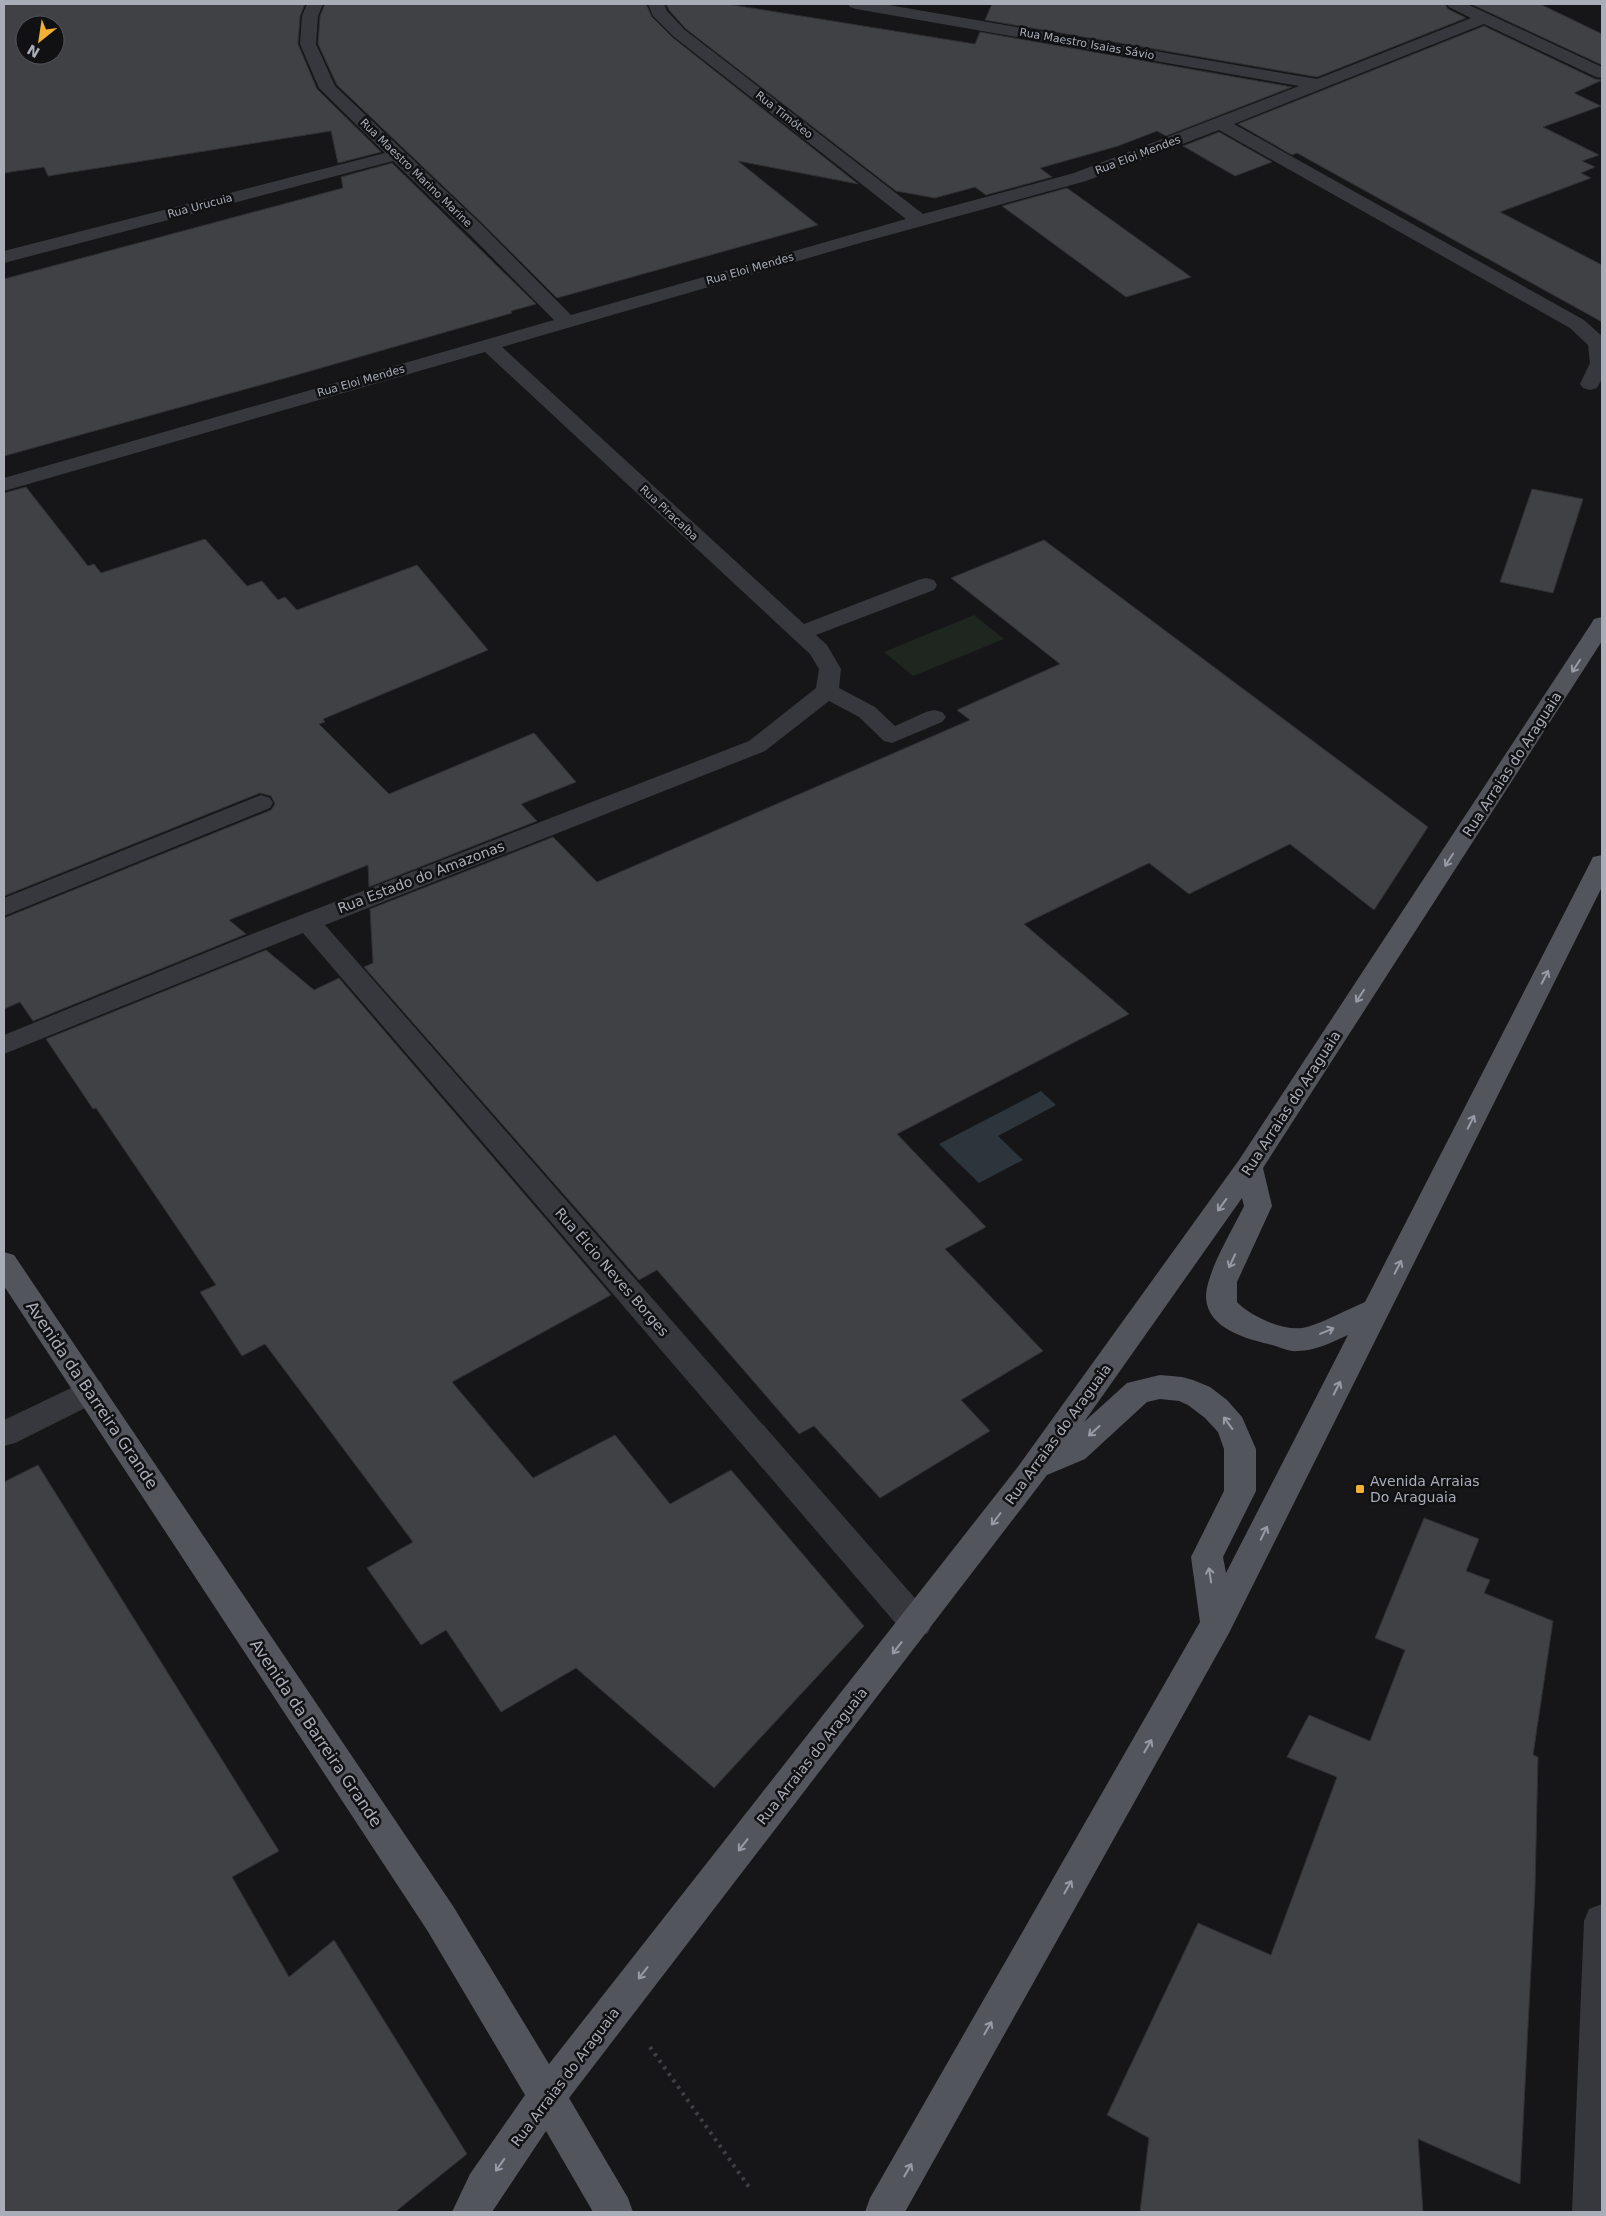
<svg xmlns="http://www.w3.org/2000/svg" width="1606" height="2216" viewBox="0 0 1606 2216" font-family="'DejaVu Sans',sans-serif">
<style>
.green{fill:#1e261f}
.water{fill:#2c353c}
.building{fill:#404145;stroke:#303034;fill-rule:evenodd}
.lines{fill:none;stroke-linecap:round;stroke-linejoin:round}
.path{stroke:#3d3f44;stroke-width:4;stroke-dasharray:3 5;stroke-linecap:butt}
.minor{fill:#37383d;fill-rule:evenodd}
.major{fill:#53555c;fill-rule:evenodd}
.oneway{stroke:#979ba6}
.poi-dot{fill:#f2b134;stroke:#111113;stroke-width:2}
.labels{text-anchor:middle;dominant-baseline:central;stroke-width:5;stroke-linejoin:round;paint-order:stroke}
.far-street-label{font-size:11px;fill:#a8adb8;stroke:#111113}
.street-label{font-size:14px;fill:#a8adb8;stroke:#111113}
.poi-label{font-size:14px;fill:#a8adb8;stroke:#111113;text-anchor:start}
.near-street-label{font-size:16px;fill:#a8adb8;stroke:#111113}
</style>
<rect width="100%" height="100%" fill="#161618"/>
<path class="green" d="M974,615L1004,639L913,676L884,652Z"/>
<path class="water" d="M1041,1091L1056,1105L998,1136L1023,1160L979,1183L939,1144Z"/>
<g class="building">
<path d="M4,4H305L300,16L298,44L317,89L381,152L338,163L331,131L48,176L44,167L4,173ZM25,25H55V55H25Z"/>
<path d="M325,4H646L652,17L672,37L858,184L738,161L818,225L557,298L484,225L337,85L318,44L320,16Z"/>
<path d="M666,4H727L975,44L980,32L1292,87L1166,136L1157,131L1118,146L1040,168L1052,177L986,195L975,187L935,198L896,191L686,29L669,10Z"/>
<path d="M992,4H1445L1448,9L1466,18L1317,77L985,20Z"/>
<path d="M1471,4H1540L1602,34V65Z"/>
<path d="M1484,26L1595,79L1602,80L1574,93L1601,106L1543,127L1599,155L1582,161L1595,167L1581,173L1591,178L1500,212L1602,265V322L1297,153L1292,155L1238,124Z"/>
<path d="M1219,132L1272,162L1235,176L1183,146Z"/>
<path d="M392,163L536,304L511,311L512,313L293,376L4,456V279L343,188L341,177Z"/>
<path d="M1067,188L1191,277L1126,297L1002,206Z"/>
<path d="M26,487L88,566L94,564L101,573L205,539L247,586L262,581L278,600L285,597L297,610L417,565L488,650L323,719L325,722L319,724L389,794L534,733L576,782L521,804L537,821L369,887L368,865L229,920L246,934L33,1021L20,1002L4,1009V918L271,810L275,804L271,796L260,793L4,896V493Z"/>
<path d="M1532,489L1583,499L1553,593L1500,582Z"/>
<path d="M1044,540L1428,827L1374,910L1290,844L1189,894L1149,863L1024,924L1129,1014L897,1134L986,1227L945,1249L1043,1351L961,1400L990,1431L880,1498L814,1426L799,1434L657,1270L639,1280L364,967L373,963L370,909L553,837L597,882L970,720L957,710L1060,664L951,578Z"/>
<path d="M266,950L314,990L339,978L611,1295L452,1382L533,1478L615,1435L670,1504L731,1470L864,1626L714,1788L576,1668L501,1712L446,1630L421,1645L367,1568L413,1542L265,1344L242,1356L200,1292L216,1285L96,1108L93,1109L46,1039Z"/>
<path d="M38,1465L279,1851L232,1877L289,1977L334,1940L467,2154L395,2212H4V1482Z"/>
<path d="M1424,1518L1479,1539L1466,1571L1490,1580L1484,1593L1553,1621L1533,1755L1538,1757L1535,1889L1520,2184L1418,2139L1423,2212H1140L1149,2138L1107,2115L1198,1923L1271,1955L1337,1777L1287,1757L1309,1715L1370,1741L1405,1650L1375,1638Z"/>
</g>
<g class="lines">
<path class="path" d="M650,2047L749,2187"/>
<g class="minor">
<path d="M307,4H323L318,16L316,44L335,86L483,226L571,315L906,219L673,36L653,16L648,4H664L667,11L685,30L923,214L1074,173L1299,86L856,9L850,7L848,4H883L1317,79L1471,18L1449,7L1447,4H1467L1602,67V78L1596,77L1484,24L1234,124L1584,320L1602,336V379L1597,388L1590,390L1583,388L1580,384L1590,363L1588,345L1570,328L1219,130L1086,181L860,243L502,347L804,624L918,580L926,578L934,580L937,585L934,590L816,635L827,645L841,669L839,688L875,707L895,726L926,712L934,710L942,712L946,717L942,722L892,743L884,741L859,717L829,701L765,751L325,925L928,1613L932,1623L928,1633L916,1637L904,1633L303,933L4,1054V1035L234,941L749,741L816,688L819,669L810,654L485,352L4,491V478L554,320L469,234L393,161L4,263V251L385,153L319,88L300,44L302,16Z"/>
<path d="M261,795L270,798L273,803L270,808L4,916V898Z"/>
<path d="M90,1379L101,1382L105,1391L101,1400L15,1443L4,1446V1420Z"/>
<path d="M1602,1904V2212H1572L1584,1921L1589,1909Z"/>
</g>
<path class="major" d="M1602,617V641L1263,1168L1272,1206L1237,1282V1302C1251,1317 1287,1333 1307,1327C1327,1321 1346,1310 1365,1302L1590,863L1593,857L1602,855V887L1229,1633L905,2212H865L870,2198L1200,1622L1191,1557L1224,1491V1449L1218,1432L1205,1418L1188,1405L1179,1401L1160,1399L1147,1402L1085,1459L1047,1475L569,2098L628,2198L633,2212H593L546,2131L492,2212H452L470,2174L525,2095L427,1930L4,1286V1252L14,1255L453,1906L549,2064L1017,1468L1239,1160L1591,624L1594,619ZM1242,1198L1244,1206C1233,1229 1206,1273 1206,1297C1207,1329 1247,1339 1272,1345C1280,1347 1289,1352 1298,1351C1315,1351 1332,1342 1348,1335L1226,1573L1223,1557L1256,1491V1449L1242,1417L1227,1400L1210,1387L1193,1380L1182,1377L1160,1375L1127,1383L1084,1422Z"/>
</g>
<defs><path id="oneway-shaft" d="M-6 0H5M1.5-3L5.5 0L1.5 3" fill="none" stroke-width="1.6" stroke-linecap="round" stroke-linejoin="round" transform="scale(1.25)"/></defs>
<g class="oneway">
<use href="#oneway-shaft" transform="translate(1576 666) rotate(123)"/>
<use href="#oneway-shaft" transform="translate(1449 860) rotate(123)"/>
<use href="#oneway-shaft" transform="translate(1545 977) rotate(-63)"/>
<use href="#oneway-shaft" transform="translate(1360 996) rotate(123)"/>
<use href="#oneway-shaft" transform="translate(1471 1122) rotate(-63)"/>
<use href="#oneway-shaft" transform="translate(1222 1205) rotate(126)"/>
<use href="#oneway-shaft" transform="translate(1232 1261) rotate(115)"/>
<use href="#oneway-shaft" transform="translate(1398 1267) rotate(-63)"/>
<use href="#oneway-shaft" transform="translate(1327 1331) rotate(-23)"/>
<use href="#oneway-shaft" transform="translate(1337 1388) rotate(-63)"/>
<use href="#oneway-shaft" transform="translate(1228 1423) rotate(-126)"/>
<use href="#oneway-shaft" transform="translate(1094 1431) rotate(138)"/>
<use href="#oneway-shaft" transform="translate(996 1519) rotate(127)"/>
<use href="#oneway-shaft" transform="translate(1264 1533) rotate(-64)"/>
<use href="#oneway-shaft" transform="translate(1210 1575) rotate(-99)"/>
<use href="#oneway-shaft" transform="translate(897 1648) rotate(128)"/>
<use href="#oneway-shaft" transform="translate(1148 1746) rotate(-60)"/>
<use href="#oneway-shaft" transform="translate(743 1845) rotate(128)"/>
<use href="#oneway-shaft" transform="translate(1068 1887) rotate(-60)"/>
<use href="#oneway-shaft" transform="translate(643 1973) rotate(128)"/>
<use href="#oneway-shaft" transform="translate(988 2028) rotate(-60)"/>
<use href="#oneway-shaft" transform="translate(500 2165) rotate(125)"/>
<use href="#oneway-shaft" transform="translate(908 2170) rotate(-60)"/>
</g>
<rect class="poi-dot" x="1355" y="1484" width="10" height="10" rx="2.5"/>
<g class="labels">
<g class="far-street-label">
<text transform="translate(1087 44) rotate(10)">Rua Maestro Isaias Sávio</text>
<text transform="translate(784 115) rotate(38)">Rua Timóteo</text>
<text transform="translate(1138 155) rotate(-21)">Rua Eloi Mendes</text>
<text transform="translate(416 173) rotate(44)">Rua Maestro Marino Marine</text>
<text transform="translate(200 206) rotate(-15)">Rua Urucuia</text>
<text transform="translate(750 269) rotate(-16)">Rua Eloi Mendes</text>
<text transform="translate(361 381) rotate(-16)">Rua Eloi Mendes</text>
<text transform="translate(669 513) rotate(43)">Rua Piracaíba</text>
</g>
<g class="street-label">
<text transform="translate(1512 764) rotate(-57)">Rua Arraias do Araguaia</text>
<text transform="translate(421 877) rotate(-21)">Rua Estado do Amazonas</text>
<text transform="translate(1291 1103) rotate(-57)">Rua Arraias do Araguaia</text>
<text transform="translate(612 1272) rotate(49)">Rua Élcio Neves Borges</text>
<text transform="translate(1058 1434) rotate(-54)">Rua Arraias do Araguaia</text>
<text transform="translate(812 1756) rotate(-52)">Rua Arraias do Araguaia</text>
<text transform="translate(565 2077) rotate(-53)">Rua Arraias do Araguaia</text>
</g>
<g class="poi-label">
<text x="1370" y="1481">Avenida Arraias<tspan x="1370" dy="16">Do Araguaia</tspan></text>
</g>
<g class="near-street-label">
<text transform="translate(92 1395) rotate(56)">Avenida da Barreira Grande</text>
<text transform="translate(316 1733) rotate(56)">Avenida da Barreira Grande</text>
</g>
</g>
<rect width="1606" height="2216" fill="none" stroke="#a8adb8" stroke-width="10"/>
<g transform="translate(40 40) rotate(210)"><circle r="24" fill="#111113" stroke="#4d4f55"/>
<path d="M0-4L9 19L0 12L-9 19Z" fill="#f2b134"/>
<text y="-8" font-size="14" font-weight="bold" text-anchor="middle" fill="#a8adb8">N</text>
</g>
</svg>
